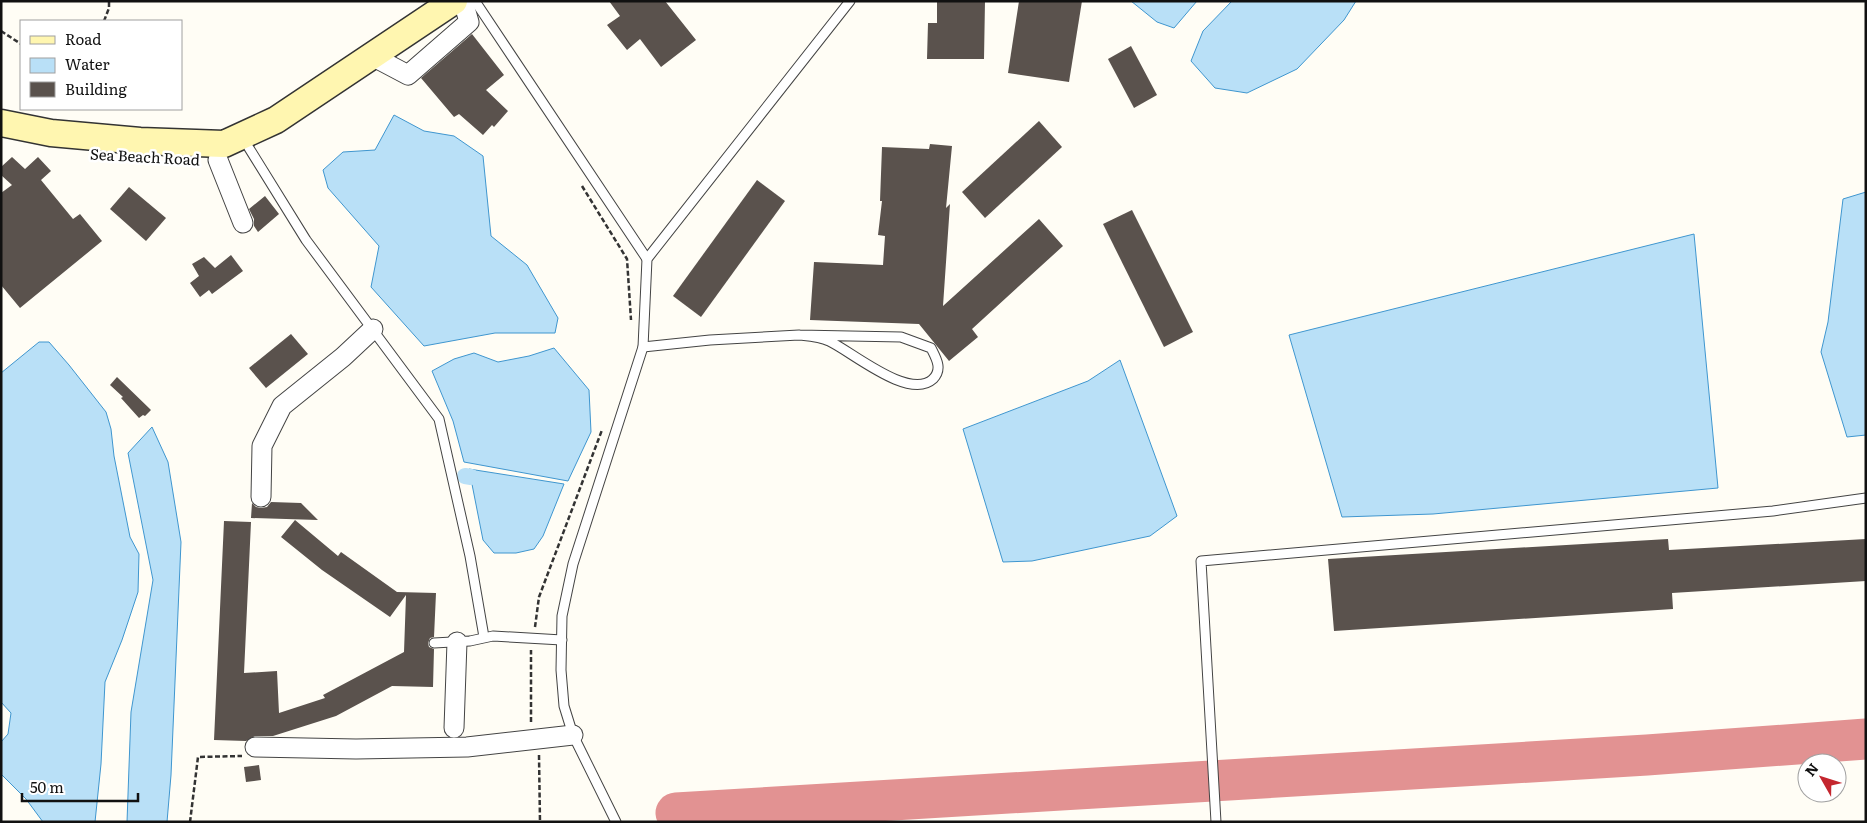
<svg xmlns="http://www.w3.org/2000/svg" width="1867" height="823" viewBox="0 0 1867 823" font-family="Literata,serif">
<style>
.water{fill:#b9e0f7;stroke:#3f96cf}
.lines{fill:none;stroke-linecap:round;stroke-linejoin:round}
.canal{stroke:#b9e0f7;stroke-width:16}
.taxiway{stroke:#e29292;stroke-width:41}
.building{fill:#5a524d}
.service-casing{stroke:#444;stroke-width:11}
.minor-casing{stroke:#444;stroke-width:21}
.secondary-casing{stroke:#333;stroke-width:29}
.path{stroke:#333;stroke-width:2.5;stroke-dasharray:5 2.5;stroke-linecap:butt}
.service{stroke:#fff;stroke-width:9}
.minor{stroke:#fff;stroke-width:19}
.secondary{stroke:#fff6b0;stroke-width:26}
.labels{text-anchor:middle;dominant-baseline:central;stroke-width:5;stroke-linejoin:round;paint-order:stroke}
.street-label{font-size:15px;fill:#111;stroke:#fff}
</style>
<rect width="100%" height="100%" fill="#fffdf5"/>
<g class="water">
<path d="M1131,1H1197L1174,28L1157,22Z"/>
<path d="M1232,1H1356L1344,20L1297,69L1247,93L1215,88L1191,61L1203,31Z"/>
<path d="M394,115L424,131L454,136L483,156L491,236L527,265L558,318L555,333H495L424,346L371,287L379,246L328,188L323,170L343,152L375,150Z"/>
<path d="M1866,192V435L1847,437L1821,352L1828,322L1843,199Z"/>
<path d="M1694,234L1718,488L1433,514L1342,517L1289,335Z"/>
<path d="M39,342H49L69,365L106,412L111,429L114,456L130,537L139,554L138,592L122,640L105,682L101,764L95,822H43L26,799L1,774V742L8,734L11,713L1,702V373Z"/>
<path d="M554,348L589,390L591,432L568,481L464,462L453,421L432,371L454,359L474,353L498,362L529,356Z"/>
<path d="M1120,360L1177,516L1150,536L1032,561L1003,562L963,429L1088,381Z"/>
<path d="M152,427L168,462L181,542L171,775L167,822H127L131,712L153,580L128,453Z"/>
<path d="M469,469L564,484L543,536L534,549L516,553H494L483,540Z"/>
</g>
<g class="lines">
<path class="canal" d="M465,476L471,477"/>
<path class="taxiway" d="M676,813L1647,755L1866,739"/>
</g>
<g class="building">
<path d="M609,1H665L696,40L661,67L640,39L627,50L607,25L620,16Z"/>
<path d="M937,1H985L984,59H927L928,23H937Z"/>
<path d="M1019,1H1082L1069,82L1008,73Z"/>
<path d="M472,34L504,75L486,90L508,111L494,127L492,125L483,135L459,114L454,117L421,78Z"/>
<path d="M1131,46L1157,95L1134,108L1108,59Z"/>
<path d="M1039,121L1062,147L985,218L962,192Z"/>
<path d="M930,144L952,146L946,208L950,204L943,306L1039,219L1063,246L972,329L978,337L949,361L919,324L810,320L814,262L883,265L885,236L878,235L882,201H880L882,147L929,149Z"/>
<path d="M12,157L25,169L38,157L51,171L41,180L73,219L80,214L102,241L20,308L1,285V193L12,185L1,175V167Z"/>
<path d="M757,180L785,201L701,317L673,296Z"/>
<path d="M129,187L166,218L146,241L110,209Z"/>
<path d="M265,196L279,214L258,232L254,226V219L249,209Z"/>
<path d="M1132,210L1193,332L1164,347L1103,224Z"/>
<path d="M231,255L243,271L212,294L209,290L200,297L190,283L199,276L192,264L204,257L215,268Z"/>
<path d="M291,334L308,354L266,388L249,368Z"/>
<path d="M117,377L151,410L145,416L143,415L139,418L121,398L123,397L110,385Z"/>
<path d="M271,502L301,503L318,520L251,518L252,503L256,507L261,508L267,507Z"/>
<path d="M295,520L338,556L341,552L397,592L436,593L434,637L430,638L428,643L429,647L434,649L433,687L392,686L336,716L273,736H255L246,741L214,740L224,521L251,522L244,673L277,671L279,713L325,698L323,695L404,652L406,595L390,617L322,570L281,537Z"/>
<path d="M1668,539L1669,550L1866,539V581L1672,593L1673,609L1334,631L1328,559Z"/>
<path d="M259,765L261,780L246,782L244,767Z"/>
</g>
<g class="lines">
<defs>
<g id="service">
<path d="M475,1L647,259"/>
<path d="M249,148L306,240L439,419L470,556L484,637"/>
<path d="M643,347L710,340L799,335L901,337L931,348C936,358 943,369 933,379C909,401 851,351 829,341C821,337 808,336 799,335"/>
<path d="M434,643L470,641L493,636L562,640"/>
<path d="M616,822L573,735L564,706L561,670L562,616L573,564L643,347L647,259L850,1"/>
<path d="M1216,822L1201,561L1773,511L1866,498"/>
</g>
<g id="minor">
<path d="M372,56L408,75L469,22L463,1"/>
<path d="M218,160L243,223"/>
<path d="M261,497L262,446L282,406L343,357L373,329"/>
<path d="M454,728L457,642"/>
<path d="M255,747L356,749L467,747L573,735"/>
</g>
<path id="secondary" d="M1,123L51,133L140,141L224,144L276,120L454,1"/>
</defs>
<use href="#service" class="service-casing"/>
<use href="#minor" class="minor-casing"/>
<use href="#secondary" class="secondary-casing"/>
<g class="path">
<path d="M104,21L109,8V1"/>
<path d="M1,31L21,44"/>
<path d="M582,186L627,259L631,320"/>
<path d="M535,627L539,597L602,430"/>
<path d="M531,722V650"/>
<path d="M539,755L540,822"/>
<path d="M190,822L198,757L242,756"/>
</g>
<use href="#service" class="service"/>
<use href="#minor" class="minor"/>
<use href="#secondary" class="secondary"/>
</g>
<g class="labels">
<g class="street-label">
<text transform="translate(145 156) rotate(3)">Sea Beach Road</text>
</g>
</g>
<rect width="1867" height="823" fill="none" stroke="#111111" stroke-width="5"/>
<rect x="20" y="20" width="162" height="90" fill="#ffffff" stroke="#a0a0a0"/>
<rect x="30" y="36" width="25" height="8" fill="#fff6b0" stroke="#a0a0a0"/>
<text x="65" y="45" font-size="15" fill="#111111">Road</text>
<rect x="30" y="58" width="25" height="15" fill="#b9e0f7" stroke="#a0a0a0"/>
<text x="65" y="70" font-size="15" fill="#111111">Water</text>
<rect x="30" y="82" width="25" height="15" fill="#5a524d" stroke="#a0a0a0"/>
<text x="65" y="95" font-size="15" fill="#111111">Building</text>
<g transform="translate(1822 778) rotate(309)"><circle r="24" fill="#ffffff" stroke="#a0a0a0"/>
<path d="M0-4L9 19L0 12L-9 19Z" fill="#c4262e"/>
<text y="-8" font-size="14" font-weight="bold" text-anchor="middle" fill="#111111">N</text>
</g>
<path d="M22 793v8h116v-8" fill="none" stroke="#111111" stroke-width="2.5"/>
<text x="30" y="793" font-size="15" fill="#111111" stroke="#ffffff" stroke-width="4" paint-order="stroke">50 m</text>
</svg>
